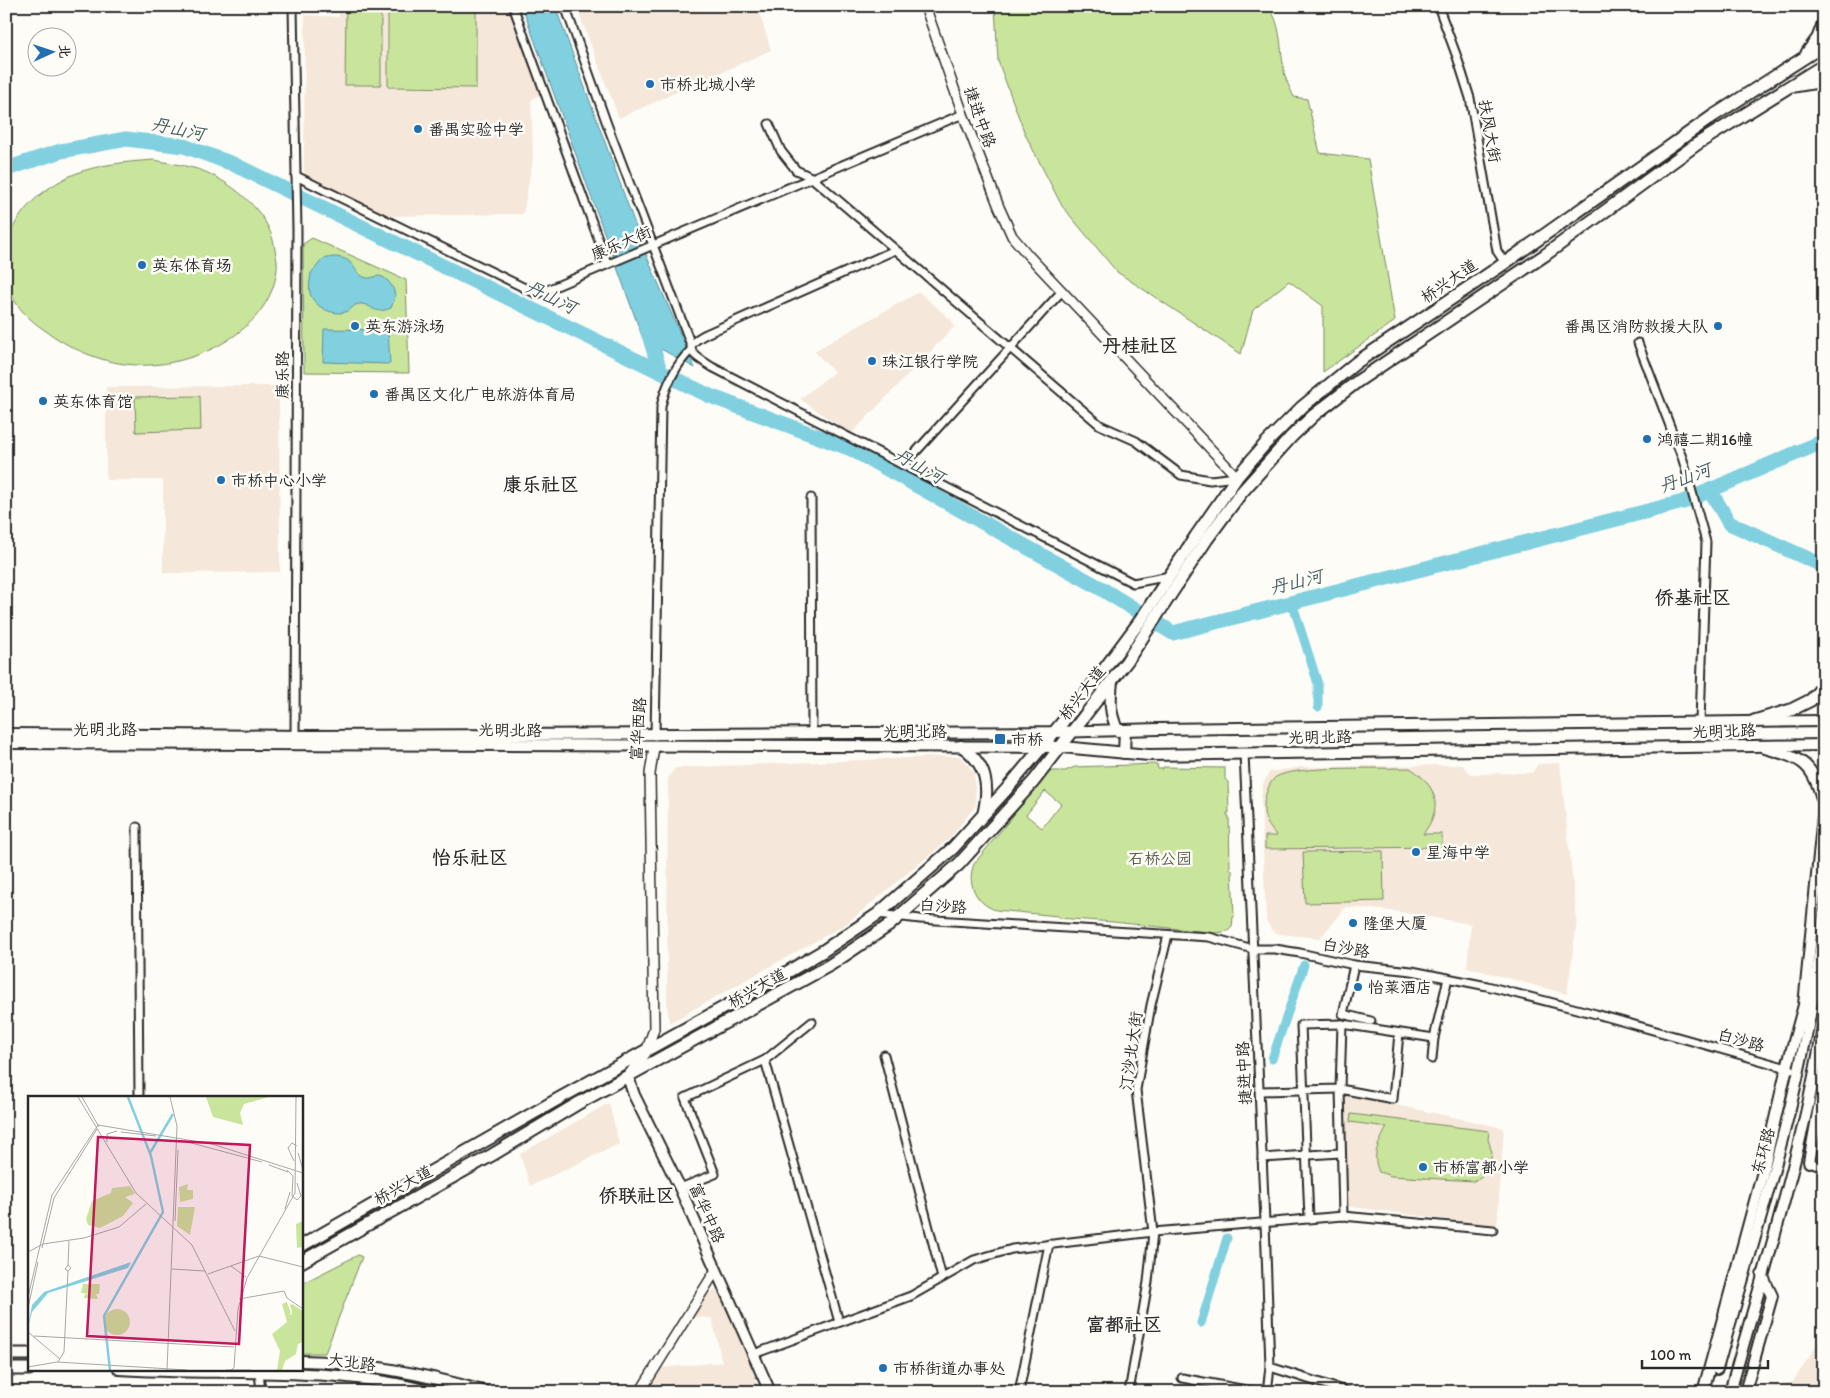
<svg xmlns="http://www.w3.org/2000/svg" width="1830" height="1398" viewBox="0 0 1830 1398" font-family="Itim,'LXGW WenKai TC',sans-serif">
<style>
.built{fill:#f5e7d9}
.green{fill:#c9e59c;stroke:#7a8864;fill-rule:evenodd}
.water{fill:#81d0df;stroke:#5f8e97}
.lines{fill:none;stroke-linecap:round;stroke-linejoin:round}
.canal{stroke:#81d0df;stroke-width:9}
.river{stroke:#81d0df;stroke-width:15}
.minor-casing{stroke:#2b2b2b;stroke-width:11}
.tertiary-casing{stroke:#2b2b2b;stroke-width:12}
.secondary-casing{stroke:#2b2b2b;stroke-width:14}
.primary-casing{stroke:#2b2b2b;stroke-width:15}
.minor{stroke:#fdfcf7;stroke-width:7}
.tertiary{stroke:#fdfcf7;stroke-width:9}
.secondary{stroke:#fdfcf7;stroke-width:10}
.primary{stroke:#fdfcf7;stroke-width:11}
.poi-dot{fill:#1f6fb2;stroke:#fdfcf7;stroke-width:2}
.labels{text-anchor:middle;dominant-baseline:central;stroke-width:5;stroke-linejoin:round;paint-order:stroke}
.poi-label{font-size:16px;fill:#2b2b2b;stroke:#fdfcf7;text-anchor:start}
.street-label{font-size:16px;fill:#2b2b2b;stroke:#fdfcf7}
.park-label{font-size:16px;fill:#525a47;stroke:#fdfcf7}
.water-label{font-size:18px;font-style:italic;fill:#455d61;stroke:#fdfcf7}
.quarter-label{font-size:19px;font-weight:bold;fill:#2b2b2b;stroke:#fdfcf7}
.inset-river{fill:none;stroke:#81d0df;stroke-width:2.5}
.inset-road{fill:none;stroke:#a9a8a5;stroke-width:1}
.view{fill:#c2185b;fill-opacity:0.15;stroke:#c2185b;stroke-width:2.5}
.inset-edge{fill:none;stroke:#2b2b2b;stroke-width:2.5}
</style>
<rect width="100%" height="100%" fill="#fdfcf7"/>
<filter id="ink" filterUnits="userSpaceOnUse"><feTurbulence type="fractalNoise" baseFrequency=".02" numOctaves="2"/><feDisplacementMap in="SourceGraphic" scale="10" xChannelSelector="R" yChannelSelector="G"/><feConvolveMatrix kernelMatrix="1 2 1 2 8 2 1 2 1" color-interpolation-filters="sRGB"/></filter>
<g filter="url(#ink)">
<g class="built">
<path d="M339,6H511L542,93L531,100L533,159L523,214L383,216L304,177L305,15L339,17Z"/>
<path d="M576,6H757L771,50L619,118Z"/>
<path d="M919,292L952,321L954,327L851,434L800,399L834,372L814,351Z"/>
<path d="M279,386L280,572L163,573V480H106V387Z"/>
<path d="M960,756L974,773L976,805L949,839L846,924L669,1023L667,1005L668,779L675,768Z"/>
<path d="M1560,763L1577,922L1567,994L1467,967L1471,924L1393,911L1346,907L1320,938L1280,934L1273,931L1266,921L1261,798L1263,784L1270,772L1302,767L1462,765L1471,774L1532,773L1538,764Z"/>
<path d="M1344,1094L1504,1128L1497,1226L1346,1206Z"/>
<path d="M609,1103L619,1144L530,1186L520,1154Z"/>
<path d="M718,1288L749,1359L760,1392H647L661,1368L722,1362L712,1318L694,1317L704,1297Z"/>
<path d="M1824,1325V1392H1749L1750,1390L1793,1382L1820,1340Z"/>
</g>
<g class="green">
<path d="M346,6H381V85H345Z"/>
<path d="M388,6H476V88L388,87Z"/>
<path d="M995,6H1268C1282,24 1280,49 1284,71C1285,79 1290,88 1294,97L1307,99L1320,153L1368,159L1395,321L1323,372V306L1289,281L1253,310L1241,354L1117,272L1062,206L1025,134L998,61Z"/>
<path d="M154,160C173,164 195,166 212,175C241,190 271,216 275,250C276,256 278,263 277,269C271,331 193,368 137,365C106,364 74,351 49,333C35,324 20,312 12,296C8,289 6,276 6,267C6,259 6,248 8,241C17,210 44,188 72,175C98,164 126,162 154,160Z"/>
<path d="M312,238L406,280L409,373L304,372L303,244Z"/>
<path d="M200,396L201,430L136,432L135,397Z"/>
<path d="M1157,764L1158,769H1163V767L1225,768V779L1228,782L1229,813H1227V815L1229,816L1230,869L1232,870L1234,917H1233L1232,927L1228,931L1217,933L1113,922L1059,918L1058,916L996,910C976,904 966,883 974,864L1049,771H1065L1075,767ZM1045,791L1061,804L1042,828L1026,815Z"/>
<path d="M1410,768C1438,786 1443,808 1423,834H1442V847L1265,849V836H1277C1265,822 1262,816 1265,797C1267,791 1270,781 1276,777C1295,765 1384,769 1410,768Z"/>
<path d="M1383,851L1384,901L1305,903L1303,852Z"/>
<path d="M1351,1114L1489,1131L1488,1139L1492,1153L1490,1164L1485,1174L1474,1181L1391,1176L1379,1172C1371,1154 1379,1143 1387,1127L1350,1122Z"/>
<path d="M358,1255L362,1257L325,1353H301V1284Z"/>
</g>
<g class="water">
<path d="M522,6H555L647,257L695,368L643,339Z"/>
<path d="M333,257C356,257 351,271 364,277C370,280 374,276 379,276C388,277 395,289 395,297C394,300 392,305 391,308C373,315 374,306 362,304C353,303 351,311 345,312C333,316 316,307 311,296C308,290 310,280 311,273L323,259Z"/>
<path d="M324,329L388,330L390,364L323,362Z"/>
</g>
<g class="lines">
<g class="canal">
<path d="M1292,602L1318,684V707"/>
<path d="M1272,1059L1304,965"/>
<path d="M1201,1323L1227,1238"/>
</g>
<g class="river">
<path d="M6,169L61,151L126,139L184,146L233,164L710,396L851,449L1097,586L1173,633L1683,502L1824,441"/>
<path d="M646,325L660,371"/>
<path d="M1710,490L1729,523L1824,566"/>
</g>
<defs>
<g id="minor">
<path d="M293,6L297,231L295,738"/>
<path d="M513,6L607,263"/>
<path d="M565,6L607,124L691,345"/>
<path d="M1438,6L1457,57L1470,98L1497,251L1505,263"/>
<path d="M769,124L781,151L796,170L811,177L1100,425L1136,441L1181,475L1210,480L1237,477"/>
<path d="M296,176L535,293H540L963,114"/>
<path d="M895,250L706,334C678,348 695,356 712,367L1133,583L1170,576"/>
<path d="M1638,343L1683,460L1706,542L1700,722"/>
<path d="M904,465L1062,291"/>
<path d="M811,498L812,733"/>
<path d="M655,736L661,407C665,387 676,364 691,350"/>
<path d="M1244,753L1265,1222L1270,1367L1267,1392"/>
<path d="M137,827L139,1097"/>
<path d="M878,914L920,919L1209,937L1253,949H1275L1300,953L1354,965L1412,971L1487,986L1596,1014L1791,1069"/>
<path d="M1354,965L1343,1014L1371,1021"/>
<path d="M884,1055L942,1278"/>
<path d="M1432,1059L1434,1038"/>
<path d="M765,1060L839,1322"/>
<path d="M1260,1091L1340,1089L1342,1024L1434,1038L1448,978"/>
<path d="M1262,1158L1340,1153"/>
<path d="M1809,1162L1824,1167"/>
<path d="M680,1188L715,1174L685,1098L765,1060L812,1022"/>
<path d="M1343,1216L1340,1089L1393,1099L1399,1033"/>
<path d="M1309,1219L1301,1025L1342,1024"/>
<path d="M754,1354L911,1296L974,1260L1012,1249L1153,1232L1343,1216L1493,1230"/>
<path d="M1270,1367L1349,1392"/>
<path d="M259,1372L261,1392"/>
<path d="M1182,1378L1257,1392"/>
<path d="M1019,1392L1049,1244"/>
<path d="M1129,1392L1148,1282L1153,1232L1136,1090L1151,1005L1168,935"/>
</g>
<g id="tertiary">
<path d="M925,6L963,114L999,207L1012,236L1028,255L1237,477"/>
<path d="M646,1052L654,1029L650,774L654,747"/>
<path d="M640,1392L716,1270"/>
</g>
<g id="secondary">
<path d="M1112,681C1110,701 1109,712 1118,731"/>
<path d="M6,734L311,736L1055,732L1158,729L1824,721"/>
<path d="M6,743L1062,747L1149,755L1824,745"/>
<path d="M961,746C987,764 990,786 983,815"/>
<path d="M1765,748C1806,760 1812,763 1824,805"/>
<path d="M1124,753L1125,730"/>
<path d="M646,1052L628,1077L634,1095L680,1188L770,1392"/>
<path d="M1809,1162L1824,1080"/>
<path d="M301,1361C365,1362 425,1374 486,1392"/>
<path d="M119,1369C223,1376 329,1364 431,1392"/>
<path d="M1717,1369C1759,1219 1810,1070 1824,914"/>
<path d="M1703,1392L1762,1175L1787,1067L1804,1005L1824,805"/>
<path d="M1730,1392C1764,1269 1804,1147 1824,1021"/>
<path d="M1745,1392L1772,1296L1762,1275"/>
</g>
<g id="primary">
<path d="M1807,53L1818,38L1824,22"/>
<path d="M1794,86L1824,81"/>
<path d="M1754,721L1791,710L1811,700L1824,685"/>
<path d="M301,1246L560,1098L779,977L823,951L878,914L953,848L1006,790L1042,747L1088,691L1140,621L1196,536L1237,477L1266,443L1302,407L1357,362L1499,267L1713,116L1824,45"/>
<path d="M301,1262L492,1155L577,1104L830,965L888,926L959,864L1034,781L1127,661L1207,539L1241,493L1291,437L1314,415L1358,381L1545,255L1697,144L1824,65"/>
<path d="M6,1354H29"/>
<path d="M6,1369H29"/>
</g>
</defs>
<use href="#minor" class="minor-casing"/>
<use href="#tertiary" class="tertiary-casing"/>
<use href="#secondary" class="secondary-casing"/>
<use href="#primary" class="primary-casing"/>
<use href="#minor" class="minor"/>
<use href="#tertiary" class="tertiary"/>
<use href="#secondary" class="secondary"/>
<use href="#primary" class="primary"/>
</g>
</g>
<g class="poi-dot">
<circle cx="650" cy="84" r="5"/>
<circle cx="418" cy="129" r="5"/>
<circle cx="142" cy="265" r="5"/>
<circle cx="355" cy="326" r="5"/>
<circle cx="1718" cy="326" r="5"/>
<circle cx="872" cy="361" r="5"/>
<circle cx="374" cy="394" r="5"/>
<circle cx="43" cy="401" r="5"/>
<circle cx="1647" cy="439" r="5"/>
<circle cx="221" cy="480" r="5"/>
<rect x="994" y="733" width="12" height="12" rx="2.5"/>
<circle cx="1416" cy="852" r="5"/>
<circle cx="1353" cy="923" r="5"/>
<circle cx="1358" cy="987" r="5"/>
<circle cx="1423" cy="1167" r="5"/>
<circle cx="883" cy="1368" r="5"/>
</g>
<g class="labels">
<g class="poi-label">
<text x="660" y="84">市桥北城小学</text>
<text x="428" y="129">番禺实验中学</text>
<text x="152" y="265">英东体育场</text>
<text x="365" y="326">英东游泳场</text>
<text x="1708" y="326" text-anchor="end">番禺区消防救援大队</text>
<text x="882" y="361">珠江银行学院</text>
<text x="384" y="394">番禺区文化广电旅游体育局</text>
<text x="53" y="401">英东体育馆</text>
<text x="1657" y="439">鸿禧二期16幢</text>
<text x="231" y="480">市桥中心小学</text>
<text x="1011" y="739">市桥</text>
<text x="1426" y="852">星海中学</text>
<text x="1363" y="923">隆堡大厦</text>
<text x="1368" y="987">怡莱酒店</text>
<text x="1433" y="1167">市桥富都小学</text>
<text x="893" y="1368">市桥街道办事处</text>
</g>
<g class="street-label">
<text transform="translate(980 117) rotate(70)">捷进中路</text>
<text transform="translate(1490 131) rotate(80)">扶风大街</text>
<text transform="translate(621 243) rotate(-23)">康乐大街</text>
<text transform="translate(1449 281) rotate(-34)">桥兴大道</text>
<text transform="translate(282 375) rotate(-90)">康乐路</text>
<text transform="translate(1082 693) rotate(-52)">桥兴大道</text>
<text x="105" y="729">光明北路</text>
<text transform="translate(638 729) rotate(-86)">富华西路</text>
<text transform="translate(510 730) rotate(1)">光明北路</text>
<text x="915" y="731">光明北路</text>
<text transform="translate(1724 731) rotate(-2)">光明北路</text>
<text transform="translate(1320 737) rotate(-1)">光明北路</text>
<text transform="translate(943 906) rotate(4)">白沙路</text>
<text transform="translate(1346 948) rotate(10)">白沙路</text>
<text transform="translate(757 988) rotate(-29)">桥兴大道</text>
<text transform="translate(1741 1040) rotate(15)">白沙路</text>
<text transform="translate(1131 1051) rotate(-82)">汀沙北大街</text>
<text transform="translate(1244 1073) rotate(-93)">捷进中路</text>
<text transform="translate(1763 1151) rotate(-75)">东环路</text>
<text transform="translate(403 1185) rotate(-29)">桥兴大道</text>
<text transform="translate(707 1213) rotate(66)">富华中路</text>
<text transform="translate(352 1362) rotate(7)">大北路</text>
</g>
<g class="park-label">
<text x="1160" y="858">石桥公园</text>
</g>
<g class="water-label">
<text transform="translate(178 129) rotate(12)">丹山河</text>
<text transform="translate(551 297) rotate(26)">丹山河</text>
<text transform="translate(919 466) rotate(29)">丹山河</text>
<text transform="translate(1685 478) rotate(-20)">丹山河</text>
<text transform="translate(1296 582) rotate(-14)">丹山河</text>
</g>
<g class="quarter-label">
<text x="1140" y="345">丹桂社区</text>
<text x="541" y="484">康乐社区</text>
<text x="1693" y="597">侨基社区</text>
<text x="470" y="857">怡乐社区</text>
<text x="637" y="1195">侨联社区</text>
<text x="1124" y="1324">富都社区</text>
</g>
</g>
<g transform="translate(28 1096)">
<rect width="275" height="275" fill="#fdfcf7"/>
<path d="M178,1H241L216,8L212,17L215,29L185,21ZM160,88L159,94H165V103L152,106L151,91ZM102,90L107,98L97,101L105,107L95,120L72,132L60,129L58,123L64,105L83,97L84,92ZM150,111H167L162,139L149,130ZM275,125V151L269,152L268,128ZM55,188H72L71,198H68L70,203L56,202L57,198H63L53,197ZM259,206L263,217L261,219L264,218V215L262,209L264,208L275,215V246L270,248L268,258L257,265L254,274H249L252,255L244,238L259,226L254,208ZM76 226a13 13 0 1 1 26 0a13 13 0 1 1-26 0Z" fill="#c9e59c"/>
<path d="M103,166L100,172L20,197L4,216L0,231L4,209L16,196Z" fill="#81d0df"/>
<path class="inset-river" d="M122,57L145,18M82,274L76,220L135,116L123,60L100,1"/>
<path class="inset-road" d="M50,1L108,97L164,149L207,235M54,1L71,31M93,36L128,40M156,45L234,66M79,46V38L89,35M270,57L275,74M266,65L260,52L264,47L269,50M241,69L260,76M259,74L265,80L264,100L269,104L273,100L269,87M257,113L262,96M147,125L150,54M14,152L26,102L69,33M0,156L15,148L56,142L91,131L118,108M40,169L41,145M203,170L218,181M144,173L177,175M180,178L231,160L275,171M0,201L24,99L70,29L184,48L275,77M211,203L256,195L259,202L275,213M0,212L10,166M0,236L32,263M6,240L206,251M30,266L36,256L40,175L43,172L40,169L37,173L40,175M0,271L29,266L159,274M139,274L149,30L142,1M198,274H223M203,274L206,272L210,213L219,182L267,97L268,1"/>
<path class="view" d="M70,41L222,49L211,248L59,240Z"/>
<rect width="275" height="275" class="inset-edge"/>
</g>
<rect width="1830" height="1398" fill="none" stroke="#fdfcf7" stroke-width="25"/>
<rect x="12" y="12" width="1805" height="1373" fill="none" stroke="#2b2b2b" stroke-width="2" filter="url(#ink)"/>
<g transform="translate(52 52) rotate(87)"><circle r="24" fill="#fdfcf7" stroke="#a9a8a5"/>
<path d="M0-4L9 19L0 12L-9 19Z" fill="#1f6fb2"/>
<text y="-8" font-size="14" font-weight="bold" text-anchor="middle" fill="#2b2b2b">北</text>
</g>
<path d="M1642 1360v8h126v-8" fill="none" stroke="#2b2b2b" stroke-width="2.5"/>
<text x="1650" y="1360" font-size="15" fill="#2b2b2b" stroke="#fdfcf7" stroke-width="4" paint-order="stroke">100 m</text>
</svg>
